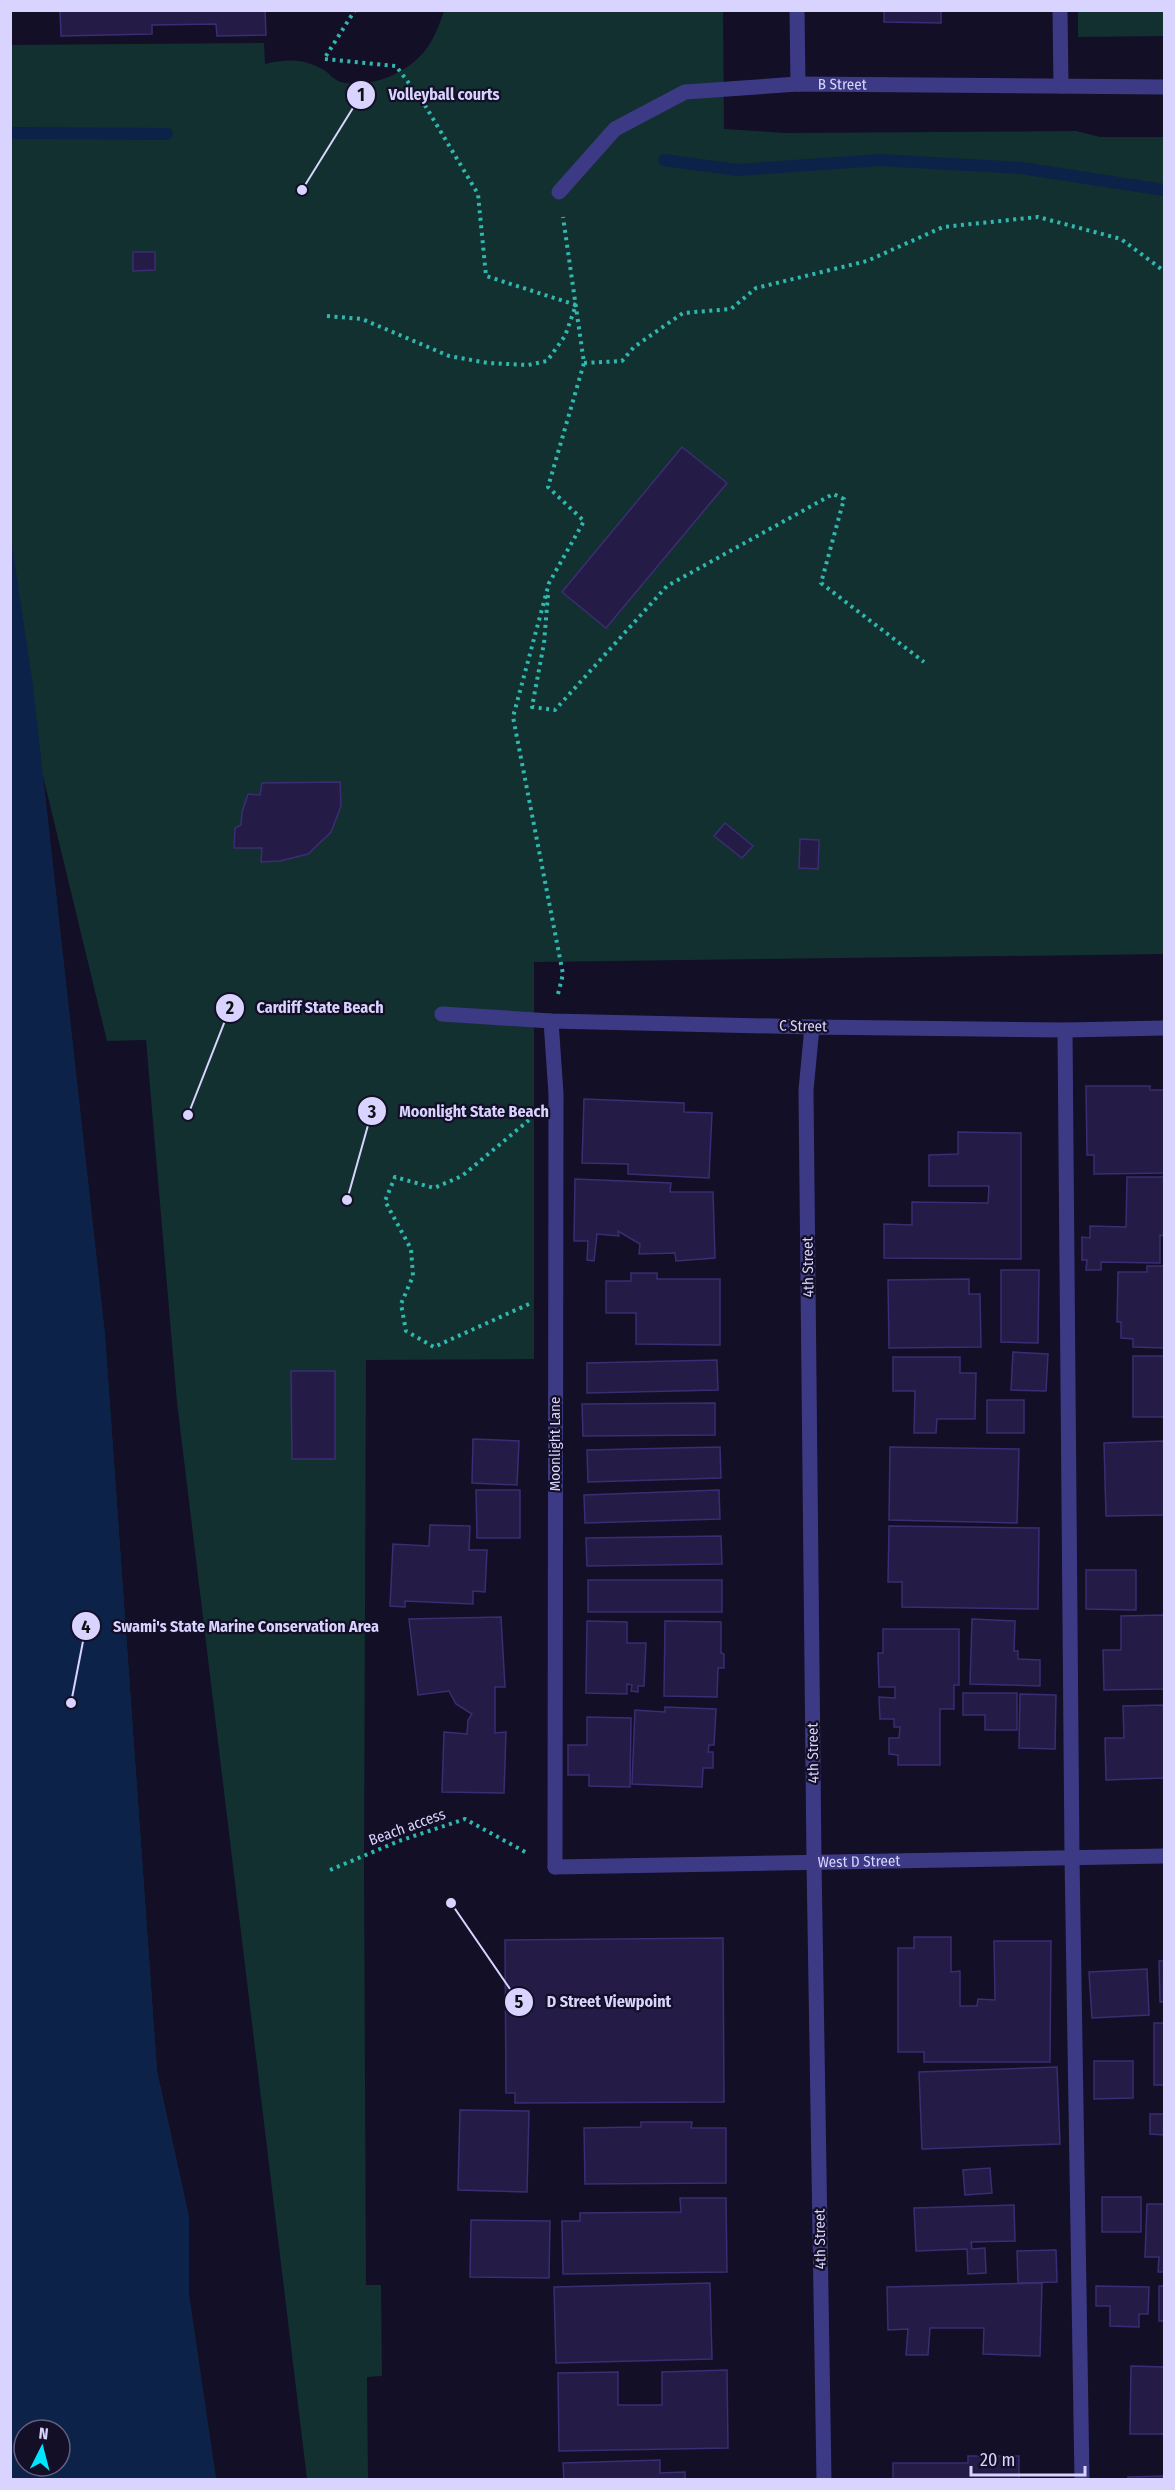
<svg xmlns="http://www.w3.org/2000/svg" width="1175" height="2490" viewBox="0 0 1175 2490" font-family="'Fira Sans Condensed',sans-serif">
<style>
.green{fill:#12302f;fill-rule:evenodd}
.water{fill:#0c2248;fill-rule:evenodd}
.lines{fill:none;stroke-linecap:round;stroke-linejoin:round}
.stream{stroke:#0c2248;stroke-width:12}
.building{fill:#241b47;stroke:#3b2d73;stroke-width:1.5}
.path{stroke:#2fb8b0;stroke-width:4;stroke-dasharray:3 4.5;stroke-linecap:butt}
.service{stroke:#3d3a85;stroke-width:15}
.minor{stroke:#3d3a85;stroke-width:15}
.tertiary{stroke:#3d3a85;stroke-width:15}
.labels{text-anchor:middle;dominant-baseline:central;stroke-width:4.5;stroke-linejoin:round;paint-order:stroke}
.street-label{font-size:15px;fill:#d9d4ff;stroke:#130f26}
.leader{fill:none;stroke:#d9d4ff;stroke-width:2}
.callout-dot{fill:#d9d4ff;stroke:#130f26;stroke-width:2}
.mark-label{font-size:18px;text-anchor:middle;font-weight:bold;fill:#111}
.callout-label{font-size:16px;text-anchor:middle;font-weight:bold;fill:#d9d4ff;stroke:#130f26;stroke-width:4.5;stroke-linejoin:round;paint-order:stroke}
</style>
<rect width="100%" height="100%" fill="#130f26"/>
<g class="green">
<path d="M444,11H723L724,129L786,133L1076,131L1100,137H1164V954L534,962V1359L366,1360L364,1866L366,2285H381L382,2376L367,2377L368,2479H307L177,1402L146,1040L107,1041L43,776L105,1335L157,2071L189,2217V2295L216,2479H11L10,45L264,43L265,64C285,59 304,58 322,69C329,72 333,80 341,82C370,89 405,74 424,52C434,40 439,25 444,11ZM24,2430H60V2466H24Z"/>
<path d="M1078,11H1164V36L1078,37Z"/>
</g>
<path class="water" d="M10,531L33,686L105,1335L157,2071L189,2217V2295L216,2479H11ZM24,2430H60V2466H24Z"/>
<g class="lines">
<g class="stream">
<path d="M10,133L167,134"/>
<path d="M664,160L737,170L880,160L1021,168L1164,190"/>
</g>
</g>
<g class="building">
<path d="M60,10H265L266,35L217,36L216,24L152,25V34L61,36Z"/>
<path d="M884,10H941V23L884,22Z"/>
<path d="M133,252H155V270L133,271Z"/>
<path d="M682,447L727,483L606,628L562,592Z"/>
<path d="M340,782L341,806L331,832L308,854L280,861L261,862L262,848H234L235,828L241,825L242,812L248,794L260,795L262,783Z"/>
<path d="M725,823L753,846L742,858L714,836Z"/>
<path d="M800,839L819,840L818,869L799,868Z"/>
<path d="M1086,1086H1150V1090H1164V1173L1094,1174V1155H1087Z"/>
<path d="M584,1099L684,1103V1112L712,1113L709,1178L628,1174V1164L582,1163Z"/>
<path d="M958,1132L1021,1133V1259L884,1258V1224L912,1225V1202L988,1203L989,1186H929V1155L958,1154Z"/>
<path d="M1127,1177H1164V1236L1160,1235V1263L1101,1262V1270H1086L1087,1260H1082V1237L1090,1238V1226L1126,1227Z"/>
<path d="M575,1179L671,1183L670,1192H713L715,1258L676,1261L675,1253L639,1254L640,1244L618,1231L619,1236L597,1234L594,1261L587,1260L588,1241H574Z"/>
<path d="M1147,1266H1164V1348L1133,1347V1339L1121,1338V1322H1117L1118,1272H1147Z"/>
<path d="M1001,1270H1039L1038,1343L1001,1342Z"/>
<path d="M631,1273H657V1279H720V1345L636,1344V1313H606V1281H631Z"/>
<path d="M969,1279V1294H980L981,1347L889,1348L888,1280Z"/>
<path d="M1013,1352L1048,1354L1046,1391L1011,1390Z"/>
<rect x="1133" y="1356" width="31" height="61"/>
<path d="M893,1357H960V1373H976L975,1419H937L936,1433H914L915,1391H893Z"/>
<path d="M717,1360L718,1390L587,1393V1363Z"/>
<path d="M291,1371H335V1459H292Z"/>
<rect x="987" y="1400" width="37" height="33"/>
<path d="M715,1403V1435L583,1436L582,1404Z"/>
<path d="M473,1439L519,1441L517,1485L472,1483Z"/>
<path d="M1164,1441V1515L1106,1516L1104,1443Z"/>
<path d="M720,1447L721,1478L588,1482L587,1450Z"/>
<path d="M890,1447L1019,1449L1017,1523L889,1520Z"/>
<path d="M476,1490H520V1538H477Z"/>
<path d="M719,1490L720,1519L585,1523L584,1495Z"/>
<path d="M430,1525L470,1526L469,1550H487L485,1592L473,1591V1604L405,1601V1607L390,1606L393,1544L429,1546Z"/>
<path d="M889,1526L1039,1528L1038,1609L902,1607V1582H888Z"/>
<path d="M721,1536L722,1564L587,1566L586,1538Z"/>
<path d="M1086,1570H1136V1610L1086,1609Z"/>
<rect x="588" y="1580" width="134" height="32"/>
<path d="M1164,1615V1689L1104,1690L1103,1650H1121V1616Z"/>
<path d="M501,1617L505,1687H495V1733L506,1732L504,1793L442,1792L444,1732L467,1734L468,1720L472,1714L456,1704L449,1691L418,1695L409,1619Z"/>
<path d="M972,1619L1015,1621L1014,1651H1018V1659L1040,1660V1686L970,1684Z"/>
<path d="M587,1621L627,1622V1643H646L644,1686H638V1692L631,1691L632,1685L627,1684V1694L586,1693Z"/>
<path d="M665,1621L721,1622V1653L724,1654V1668H718L717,1697L664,1696Z"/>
<path d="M883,1629H959V1685H954V1709H940V1765H898V1755L889,1754V1738H899L900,1727H894V1719H880L879,1697L895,1698V1687H879L878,1653H883Z"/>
<path d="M963,1693H1017V1730H985V1715H963Z"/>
<path d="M1020,1694L1056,1695L1055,1749L1019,1748Z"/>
<path d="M1164,1705V1778L1106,1780L1105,1738H1124L1123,1706Z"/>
<path d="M665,1707L716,1709L714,1745H709L708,1752H713V1768H703L702,1787L632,1784L635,1710L665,1712Z"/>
<path d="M587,1717L631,1718L630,1787L589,1786V1775H568V1745H587Z"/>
<path d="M914,1937H951V1972L960,1971V2006H977L978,1999L995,2000L994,1941H1051L1050,2062H924V2052H898V1948H914Z"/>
<path d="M723,1938L724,2102L515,2103V2093H506L505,1940Z"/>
<path d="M1159,1961H1164V2002H1160Z"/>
<path d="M1147,1969L1149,2015L1092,2018L1089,1972Z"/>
<rect x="1154" y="2023" width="10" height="62"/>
<path d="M1094,2061H1133V2098L1094,2099Z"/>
<path d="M1057,2067L1060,2144L922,2149L919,2072Z"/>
<path d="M460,2110L529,2111L527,2192L458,2190Z"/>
<path d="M1150,2114H1164V2135L1150,2134Z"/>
<path d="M641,2122H692L691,2128H726V2183L585,2184L584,2128L641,2127Z"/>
<path d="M990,2168L992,2193L965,2195L963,2170Z"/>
<rect x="1102" y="2197" width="39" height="35"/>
<path d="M680,2198H726L727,2272L563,2274L562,2221H580V2213L681,2212Z"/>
<path d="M1147,2204H1164V2272H1158L1159,2257H1145Z"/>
<path d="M1014,2205L1015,2241L971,2242L972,2249L985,2248L986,2273L968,2274L967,2249L916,2251L914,2208Z"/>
<path d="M471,2220L550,2221L549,2278L470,2277Z"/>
<path d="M1056,2250L1057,2282L1018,2283L1017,2251Z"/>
<path d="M710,2283L712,2359L556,2363L554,2287Z"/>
<path d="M1042,2283L1040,2356L983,2354L984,2328H930L928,2355H906L908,2329L888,2330L887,2287Z"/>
<path d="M1096,2286L1149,2287L1148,2314H1139V2327L1110,2326V2306H1096Z"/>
<rect x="1159" y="2286" width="5" height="35"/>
<path d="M1131,2366L1164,2367V2434H1130Z"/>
<path d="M727,2370L728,2448L559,2451L558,2373L618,2372V2405H662V2372Z"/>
<path d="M968,2456H1019V2480H893V2463H968Z"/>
<path d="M660,2460V2473L685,2472V2480H564L563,2463Z"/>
<path d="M1164,2476V2480H1128V2477Z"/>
</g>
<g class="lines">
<g class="path">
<path d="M327,316L362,319L449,356L488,363L528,365L547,361L565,336L576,305L486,276L478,194L423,102L396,66L324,59L355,10"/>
<path d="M584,363L622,361L634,347L683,313L731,309L756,288L867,261L943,227L1038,217L1121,239L1164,271"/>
<path d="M548,595L544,643L532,707L555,710L667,586L833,494L844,499L821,583L924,662"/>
<path d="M558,994L563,974L513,717L549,583L584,521L548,487L584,363L563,217"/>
<path d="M529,1304L434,1347L406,1331L401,1304L413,1276L411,1249L385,1201L395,1177L434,1188L462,1176L529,1120"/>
<path d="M330,1870L399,1841L465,1819L527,1853"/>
</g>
<g class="service">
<path d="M1060,10L1061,86"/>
<path d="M1065,1030L1072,1857L1082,2480"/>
</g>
<g class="minor">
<path d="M442,1014L551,1021L812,1027"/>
<path d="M551,1021L556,1094L555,1867"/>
</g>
<g class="tertiary">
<path d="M797,10L798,84"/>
<path id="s1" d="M559,192L615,129L685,92L798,84L1164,87"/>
<path id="s2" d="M555,1867L1164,1856"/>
<path d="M824,2480L814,1861L806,1090L812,1027L1065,1030L1164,1028"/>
</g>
</g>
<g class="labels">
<g class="street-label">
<text stroke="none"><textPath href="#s1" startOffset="321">B Street</textPath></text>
<text transform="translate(803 1026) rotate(1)">C Street</text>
<text transform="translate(808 1267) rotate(-91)">4th Street</text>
<text transform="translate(555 1444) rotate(-90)">Moonlight Lane</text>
<text transform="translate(813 1753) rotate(-91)">4th Street</text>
<text transform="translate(407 1827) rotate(-20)">Beach access</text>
<text stroke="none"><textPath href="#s2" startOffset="304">West D Street</textPath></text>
<text transform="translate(820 2239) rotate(-91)">4th Street</text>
</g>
</g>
<path class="leader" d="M302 190L361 95M188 1115L230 1008M347 1200L372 1111M71 1703L86 1626M451 1903L519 2002"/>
<g class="callout-dot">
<circle cx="302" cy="190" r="6"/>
<circle cx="188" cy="1115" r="6"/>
<circle cx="347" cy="1200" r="6"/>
<circle cx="71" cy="1703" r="6"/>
<circle cx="451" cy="1903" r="6"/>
<circle cx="361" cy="95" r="15"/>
<circle cx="230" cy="1008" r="15"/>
<circle cx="372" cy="1111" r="15"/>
<circle cx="86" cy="1626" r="15"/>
<circle cx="519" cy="2002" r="15"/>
</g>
<g class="mark-label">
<text x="361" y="101">1</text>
<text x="230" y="1014">2</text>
<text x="372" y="1118">3</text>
<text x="86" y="1633">4</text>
<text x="519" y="2008">5</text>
</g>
<g class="callout-label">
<text x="444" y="100">Volleyball courts</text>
<text x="320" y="1013">Cardiff State Beach</text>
<text x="474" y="1117">Moonlight State Beach</text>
<text x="246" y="1632">Swami's State Marine Conservation Area</text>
<text x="609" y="2007">D Street Viewpoint</text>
</g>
<rect width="1175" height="2490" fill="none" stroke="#d9d4ff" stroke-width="24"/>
<g transform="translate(42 2448) rotate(6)"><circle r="28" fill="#130f26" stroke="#625e7d" stroke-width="1.5"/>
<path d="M0-4.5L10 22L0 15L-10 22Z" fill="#00e5ff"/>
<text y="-9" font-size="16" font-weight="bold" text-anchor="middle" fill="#d9d4ff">N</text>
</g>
<path d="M971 2466v9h114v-9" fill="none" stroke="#d9d4ff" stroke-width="3"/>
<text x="980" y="2466" font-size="18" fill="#d9d4ff" stroke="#130f26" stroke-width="4.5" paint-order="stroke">20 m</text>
</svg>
